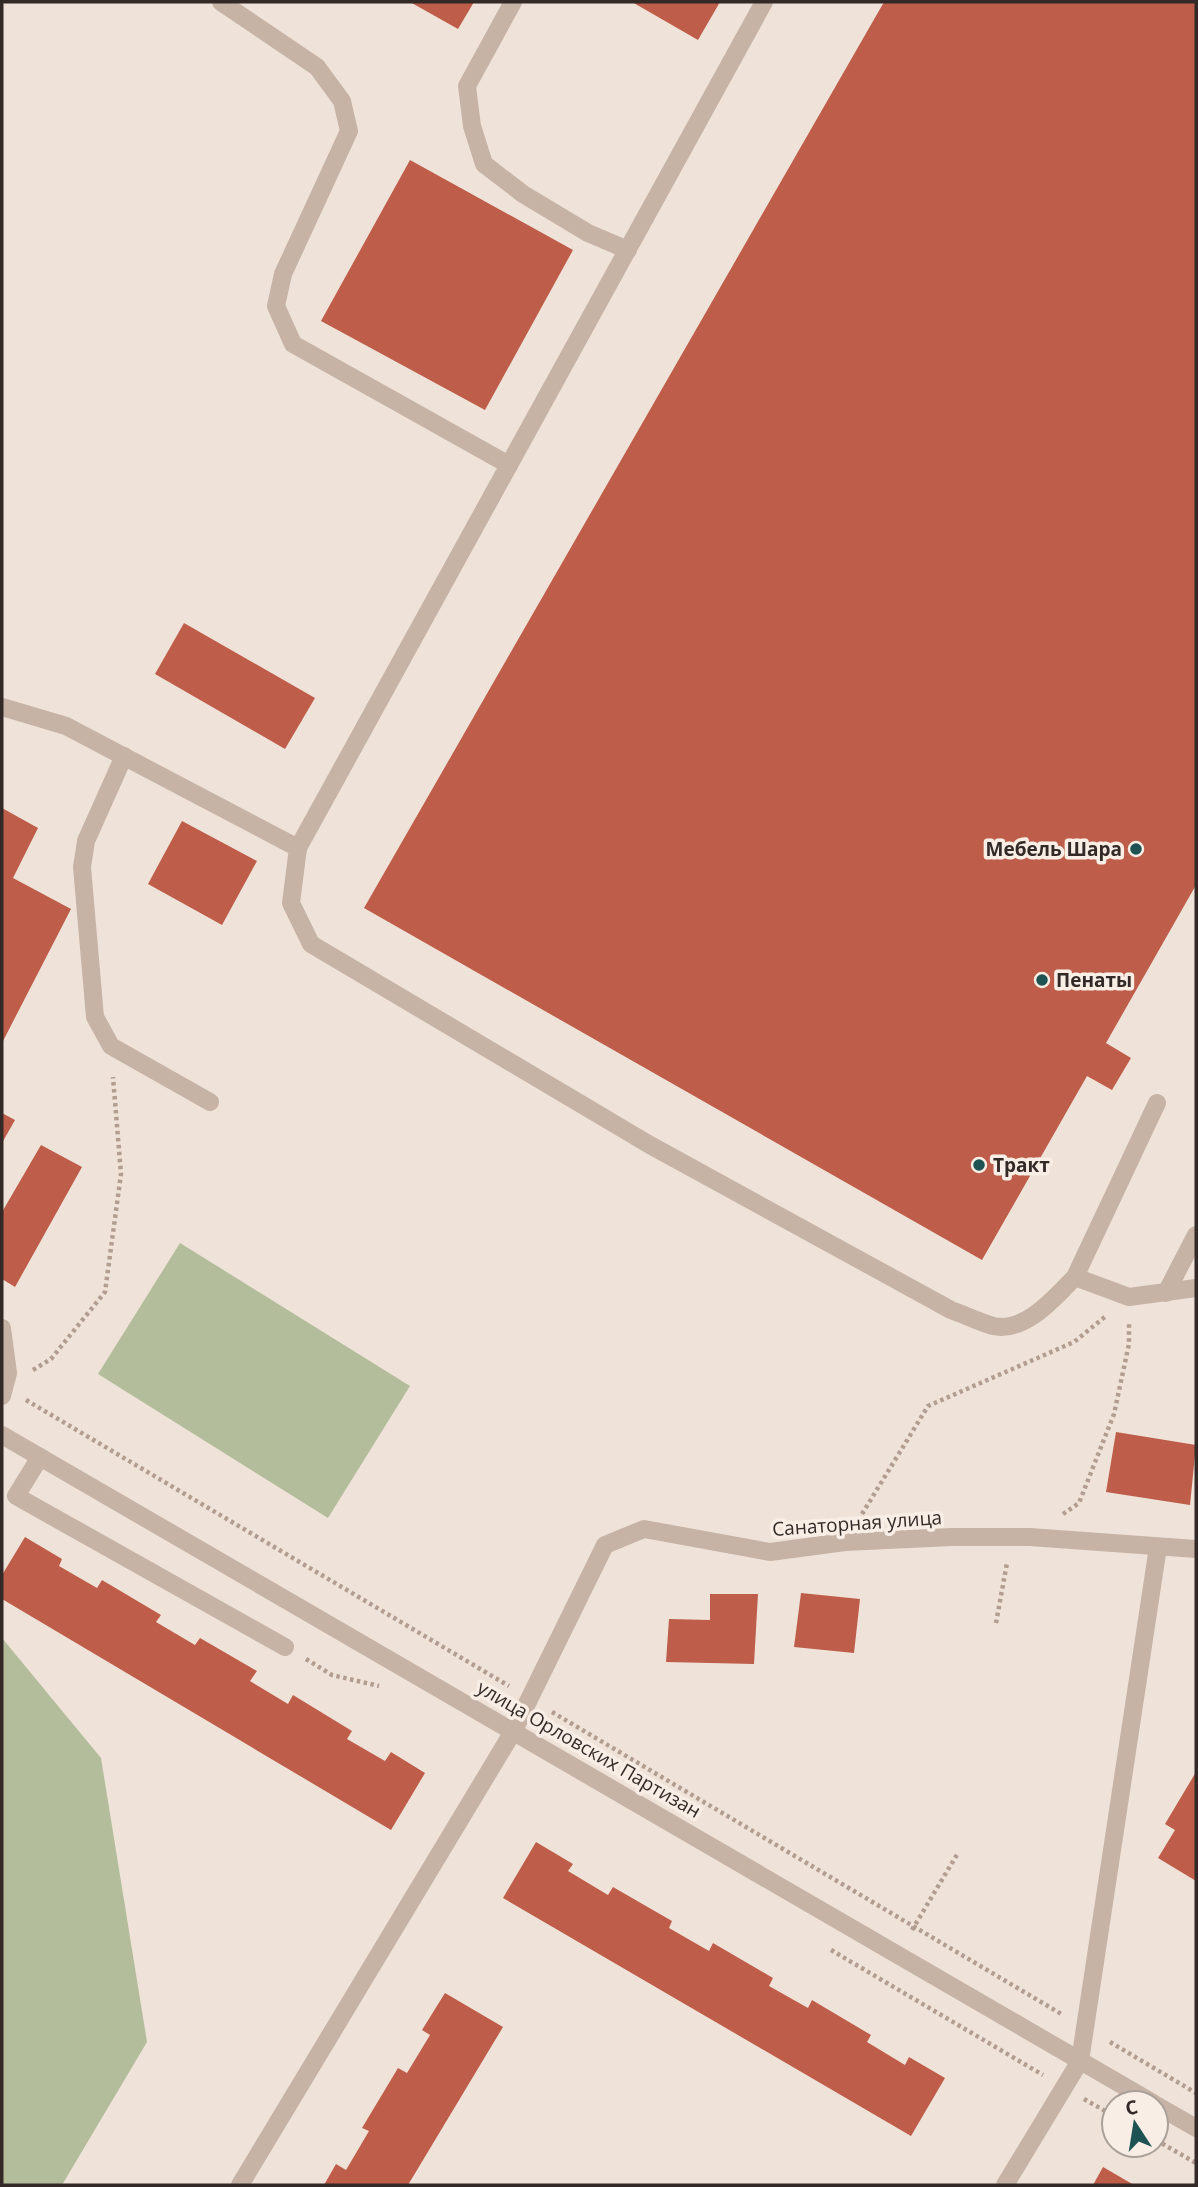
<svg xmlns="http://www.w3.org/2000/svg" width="1198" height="2187" viewBox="0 0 1198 2187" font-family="'Open Sans',sans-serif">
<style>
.green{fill:#b4bd9b}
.building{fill:#be5d49}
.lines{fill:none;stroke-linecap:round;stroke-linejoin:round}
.path{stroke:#b29d91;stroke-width:4.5;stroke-dasharray:3.5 3.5;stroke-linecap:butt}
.minor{stroke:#c6b3a6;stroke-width:18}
.poi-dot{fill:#1f5252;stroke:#f8eee5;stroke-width:2.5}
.labels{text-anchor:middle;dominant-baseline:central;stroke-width:7;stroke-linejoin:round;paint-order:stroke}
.poi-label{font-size:19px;font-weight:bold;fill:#332a27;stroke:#f8eee5;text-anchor:start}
.street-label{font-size:19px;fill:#332a27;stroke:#f8eee5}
</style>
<rect width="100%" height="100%" fill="#efe3d9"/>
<g class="green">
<path d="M180,1243L410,1386L328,1518L98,1374Z"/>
<path d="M2,1638L101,1758L147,2042L62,2185H2Z"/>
</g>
<g class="building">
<path d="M410,2H474L458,29Z"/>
<path d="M632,2H720L698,40Z"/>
<path d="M884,2H1196V885L1106,1043L1131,1058L1112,1090L1087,1076L982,1260L364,908Z"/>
<path d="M410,160L573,250L485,410L321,321Z"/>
<path d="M184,623L315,698L285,749L155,674Z"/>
<path d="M2,808L38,828L13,878L71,909L2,1043Z"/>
<path d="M182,821L257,861L222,925L148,884Z"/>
<path d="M2,1113L15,1120L2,1143Z"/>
<path d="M41,1145L82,1167L15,1287L2,1279V1212Z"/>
<path d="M1116,1432L1196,1445L1190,1505L1106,1492Z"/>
<path d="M25,1537L62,1559L59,1566L97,1588L102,1580L161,1615L156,1622L195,1645L200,1638L257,1671L250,1681L288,1704L293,1695L352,1731L347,1739L385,1761L391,1752L425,1773L391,1830L2,1599V1575Z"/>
<path d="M801,1593L860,1599L854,1653L794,1647Z"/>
<path d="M710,1594H758L754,1664L666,1662L669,1619L710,1620Z"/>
<path d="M1196,1772V1881L1158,1858L1175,1830L1165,1824Z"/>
<path d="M536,1842L573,1864L568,1871L608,1895L613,1887L672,1921L669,1928L709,1951L713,1943L773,1978L769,1986L808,2008L812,2000L871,2035L867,2042L905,2065L909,2057L945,2078L911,2136L503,1898Z"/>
<path d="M445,1993L503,2027L408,2185H324L336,2164L346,2170L369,2131L362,2128L398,2068L407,2073L430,2035L422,2030Z"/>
<path d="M1103,2167L1134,2185H1093Z"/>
</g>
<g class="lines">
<g class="path">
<path d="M33,1370L51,1359L105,1292L121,1174L113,1077"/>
<path d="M26,1400L509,1686"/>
<path d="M862,1514L928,1406L1074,1342L1106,1316"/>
<path d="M1063,1514L1079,1503L1114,1414L1129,1344V1322"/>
<path d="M996,1623L1007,1563"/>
<path d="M306,1659L332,1675L379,1686"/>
<path d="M552,1712L1063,2015"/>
<path d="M912,1930L958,1853"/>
<path d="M831,1950L1043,2075"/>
<path d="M1110,2042L1196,2093"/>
<path d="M1084,2099L1114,2116"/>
<path d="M1156,2140L1196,2163"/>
</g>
<g class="minor">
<path d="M221,2L317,67L342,101L349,131L283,274L276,306L293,344L509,465"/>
<path d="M513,2L467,86L472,126L484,164L523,194L588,233L628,250"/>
<path d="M2,707L66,726L298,848L291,903L311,944L650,1145L951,1310C965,1315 979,1322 993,1326C1026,1333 1055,1297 1075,1277"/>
<path d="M124,756L86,841L82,867L95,1017L111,1046L210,1102"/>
<path d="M298,848L764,2"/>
<path d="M1157,1103L1075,1277L1129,1297L1196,1288"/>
<path d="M1166,1293L1196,1235"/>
<path d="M2,1328L8,1373L2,1396"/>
<path d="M2,1435L1153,2103"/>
<path d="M40,1457L16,1496L285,1647"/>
<path d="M1156,2105L1196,2128"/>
<path d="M240,2185L514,1730L605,1545L644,1529L770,1552L845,1542L952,1537H1030L1196,1549"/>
<path d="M1005,2185L1080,2061L1158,1547"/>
</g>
</g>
<g class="poi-dot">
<circle cx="1136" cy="849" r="7"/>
<circle cx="1042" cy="980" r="7"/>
<circle cx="979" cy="1165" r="7"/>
</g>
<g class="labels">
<g class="poi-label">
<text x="1122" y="849" text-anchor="end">Мебель Шара</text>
<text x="1056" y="980">Пенаты</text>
<text x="993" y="1165">Тракт</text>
</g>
<g class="street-label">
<text transform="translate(857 1523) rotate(-4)">Санаторная улица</text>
<text transform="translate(589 1749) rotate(30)">улица Орловских Партизан</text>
</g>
</g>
<rect width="1198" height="2187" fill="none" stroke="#332a27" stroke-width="7"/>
<g transform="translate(1135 2124) rotate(348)"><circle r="33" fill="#f8eee5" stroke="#a9a099" stroke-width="2"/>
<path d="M0-5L12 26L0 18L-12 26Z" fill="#1f5252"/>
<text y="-10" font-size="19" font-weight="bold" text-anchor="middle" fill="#332a27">С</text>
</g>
</svg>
